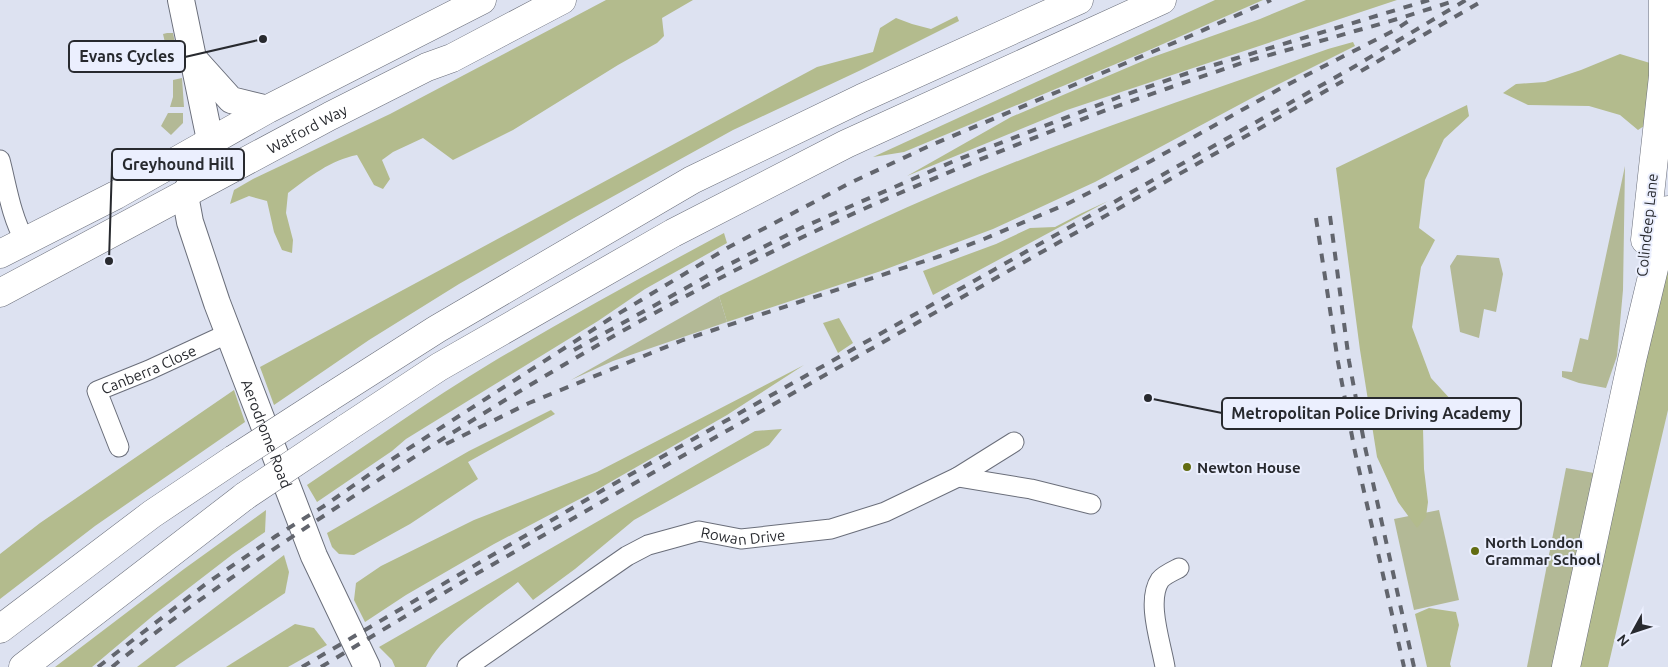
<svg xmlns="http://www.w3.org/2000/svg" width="1668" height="667" viewBox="0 0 1668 667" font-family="Ubuntu,sans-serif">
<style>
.green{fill:#b3b996}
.forest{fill:#b3bb8d}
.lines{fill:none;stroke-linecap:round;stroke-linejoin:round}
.street-casing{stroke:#6a6e7a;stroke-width:21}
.secondary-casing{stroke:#6a6e7a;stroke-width:28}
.primary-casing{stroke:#6a6e7a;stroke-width:29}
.highway-casing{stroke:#6a6e7a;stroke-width:29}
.street{stroke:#fff;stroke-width:19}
.secondary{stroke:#fff;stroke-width:26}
.primary{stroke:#fff;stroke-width:28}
.highway{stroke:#fff;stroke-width:28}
.rail{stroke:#62656d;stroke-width:4;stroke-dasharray:9 9;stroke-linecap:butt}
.highway-bridge-casing{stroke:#6a6e7a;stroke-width:29;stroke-linecap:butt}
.highway-bridge{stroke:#fff;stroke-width:28}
.poi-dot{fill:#626c12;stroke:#ebeffe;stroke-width:2}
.labels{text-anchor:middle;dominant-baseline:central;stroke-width:4;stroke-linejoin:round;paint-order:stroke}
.street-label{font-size:15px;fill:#282a2f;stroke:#ebeffe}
.poi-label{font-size:15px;font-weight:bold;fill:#282a2f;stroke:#ebeffe;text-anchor:start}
.leader{fill:none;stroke:#282a2f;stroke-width:2}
.callout-dot{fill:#282a2f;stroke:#ebeffe;stroke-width:2}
.callout{fill:#ebeffe;stroke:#282a2f;stroke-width:2}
.callout-label{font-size:16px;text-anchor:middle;font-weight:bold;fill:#282a2f}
</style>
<rect width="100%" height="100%" fill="#dde2f1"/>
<g class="green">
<path d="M167,33H173L179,62L169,60L163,34Z"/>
<path d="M182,78L184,107H170L173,97V80Z"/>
<path d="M168,113H183V123L171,135L161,126Z"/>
<path d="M1625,166L1623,290L1617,356L1606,388L1579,383L1562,377V371L1572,372L1580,338L1588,340Z"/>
<path d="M1457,255L1499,258L1503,274L1496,312L1484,309L1479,338L1460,332L1450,266Z"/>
<path d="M719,296L727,322L613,361L571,380Z"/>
<path d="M1566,468L1594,473L1552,667H1527Z"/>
<path d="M1439,510L1459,600L1414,610L1394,519Z"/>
</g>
<g class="forest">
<path d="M606,0H693L662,18L664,36L657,43L618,65L513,130L453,160L423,138L393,152L382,160L390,179L383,189L374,185L357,155C331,160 309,177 288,193L286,213L293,240L292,253L282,250L274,232L267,201L249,196L230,204L234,190L253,179L390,114Z"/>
<path d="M1215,0H1263L1147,51L904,152L873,157Z"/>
<path d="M1306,0H1397L1067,110L907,176L1011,117L1150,58L1260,19Z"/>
<path d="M957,16L959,21L861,70L733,130L574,218L459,284L369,340L274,405L260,367L817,67L873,52L880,28L896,18L912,24L931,29Z"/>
<path d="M1353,42L1355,46L1263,92L1095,182L993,229L881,271L727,322L719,296C793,260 866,225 942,192C1068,138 1199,95 1328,49Z"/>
<path d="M1620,54L1650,63L1647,124L1638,130L1620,115L1589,106L1528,105L1503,93L1516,84L1545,82L1581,70Z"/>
<path d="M1467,105L1469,116L1444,139L1425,180L1419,228L1435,240L1421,267L1412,327L1431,378L1453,402L1451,415L1423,428L1424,469L1428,502L1426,517L1417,528L1398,502L1377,457L1360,350L1336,168Z"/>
<path d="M1108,201L933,295L923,271L996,244L1030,228L1055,227L1082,213Z"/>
<path d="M724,233L727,243L645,289L598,321L406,439L392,451L317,502L307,485C368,444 428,401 491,363C568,317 646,275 724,233Z"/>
<path d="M1668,262V410L1608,667H1577L1635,386L1655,326Z"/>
<path d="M839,318L853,343L838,353L823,323Z"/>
<path d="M804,365L727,415L593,492L494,544L406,595L365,622L354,600L356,583L381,566L474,520L597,472Z"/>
<path d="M234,390L245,422L95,526L0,599V554L40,523Z"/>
<path d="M551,410L555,414L468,462L478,479L410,524L354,555L339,554L332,547L327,533L469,451Z"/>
<path d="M782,429L769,445L634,520L575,569L533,600L518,582C489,604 441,634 426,667H395L392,660L379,647L755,431Z"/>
<path d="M266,510L265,532L233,554L155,614L92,667H55L184,569Z"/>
<path d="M284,555L289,572L285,593L175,667H137Z"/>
<path d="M1429,608L1456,612L1459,625L1450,664L1451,667H1427L1415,614Z"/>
<path d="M295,624L314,628L327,645L288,667H226Z"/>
</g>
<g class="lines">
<defs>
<g id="street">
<path d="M0,160C7,187 11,216 25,241"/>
<path id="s1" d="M119,447L97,391L149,370L229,333"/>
<path d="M958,477L1031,489L1091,504"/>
<path id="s2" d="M467,667L627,556L648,545L699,531L741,539L831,529L885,512L958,477L1014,442"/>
<path d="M1165,667C1161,643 1146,601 1160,580C1164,575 1173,571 1179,568"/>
</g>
<g id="secondary">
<path id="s3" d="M181,0L210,140L185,195L190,222L217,303L314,556L367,667"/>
<path d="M195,60L231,100L268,109"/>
</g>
<g id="primary">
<path d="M1645,240L1663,76V0"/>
<path d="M1566,667L1632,360L1668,210"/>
</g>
<g id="highway">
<path d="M0,254L116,195L268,109L482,0"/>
<path id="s4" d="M0,293L330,116L427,67L452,58L562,0"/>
<path d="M327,399L437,329L692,180L862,98L1079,0"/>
<path d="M345,429L439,367L673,233L846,144L1162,0"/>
<path d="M0,629L152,514L234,459"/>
<path d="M23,667L245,496"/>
</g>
</defs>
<use href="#street" class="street-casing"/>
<use href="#secondary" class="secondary-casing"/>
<use href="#primary" class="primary-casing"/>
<use href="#highway" class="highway-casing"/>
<use href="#street" class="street"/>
<use href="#secondary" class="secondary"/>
<use href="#primary" class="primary"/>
<use href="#highway" class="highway"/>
<g class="rail">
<path d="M1361,71L1484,0"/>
<path d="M1330,216L1349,361L1365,447L1414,667"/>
<path d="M1316,218L1338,362L1355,452L1404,667"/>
<path d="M574,350L722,268L801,228L954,161L1119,97L1194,71L1429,0"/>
<path d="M446,444L529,403L683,340L940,256L984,239L1069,203L1151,161L1283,87L1395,30L1413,18"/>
<path d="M98,667L207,583L276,536L324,506L383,465L608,320L729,247L850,183L929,146L1190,36L1271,0"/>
<path d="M112,667C190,603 275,548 360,492C472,419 587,348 705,286C835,217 972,161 1109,109C1154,93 1200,77 1245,62C1282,51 1319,42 1355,31C1389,22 1423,11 1457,0"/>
<path d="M302,667L603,490L1352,68L1466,0"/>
<path d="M321,667L469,578L612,496L1343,81"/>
</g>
<defs>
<g id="highway-bridge">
<path d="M234,459L327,399"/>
<path d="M245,496L345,429"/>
</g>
</defs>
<use href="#highway-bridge" class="highway-bridge-casing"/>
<use href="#highway-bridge" class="highway-bridge"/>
</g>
<g class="poi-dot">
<circle cx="1187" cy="467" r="5"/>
<circle cx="1475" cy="551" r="5"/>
</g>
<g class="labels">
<g class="street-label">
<text stroke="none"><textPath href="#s4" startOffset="348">Watford Way</textPath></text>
<text transform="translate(1647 225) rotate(-84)">Colindeep Lane</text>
<text stroke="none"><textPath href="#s1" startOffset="116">Canberra Close</textPath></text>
<text stroke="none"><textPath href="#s3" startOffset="456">Aerodrome Road</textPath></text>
<text stroke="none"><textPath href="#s2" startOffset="316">Rowan Drive</textPath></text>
</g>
<g class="poi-label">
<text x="1197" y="467">Newton House</text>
<text x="1485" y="542">North London<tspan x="1485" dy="17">Grammar School</tspan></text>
</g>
</g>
<path class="leader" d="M263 39L185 57M109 261L112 165M1148 398L1222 413"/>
<g class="callout-dot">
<circle cx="263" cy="39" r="5"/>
<circle cx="109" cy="261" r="5"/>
<circle cx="1148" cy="398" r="5"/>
</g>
<g class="callout">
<rect x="69" y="41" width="116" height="31" rx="5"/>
<rect x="112" y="149" width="132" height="31" rx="5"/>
<rect x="1222" y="398" width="299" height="31" rx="5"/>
</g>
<g class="callout-label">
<text x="127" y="62">Evans Cycles</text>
<text x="178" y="170">Greyhound Hill</text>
<text x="1371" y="419">Metropolitan Police Driving Academy</text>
</g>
<g transform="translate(1633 632) rotate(230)" stroke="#ebeffe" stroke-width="4" paint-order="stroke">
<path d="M0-4L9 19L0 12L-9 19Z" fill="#282a2f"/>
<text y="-8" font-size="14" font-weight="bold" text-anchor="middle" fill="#282a2f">N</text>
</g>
</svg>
